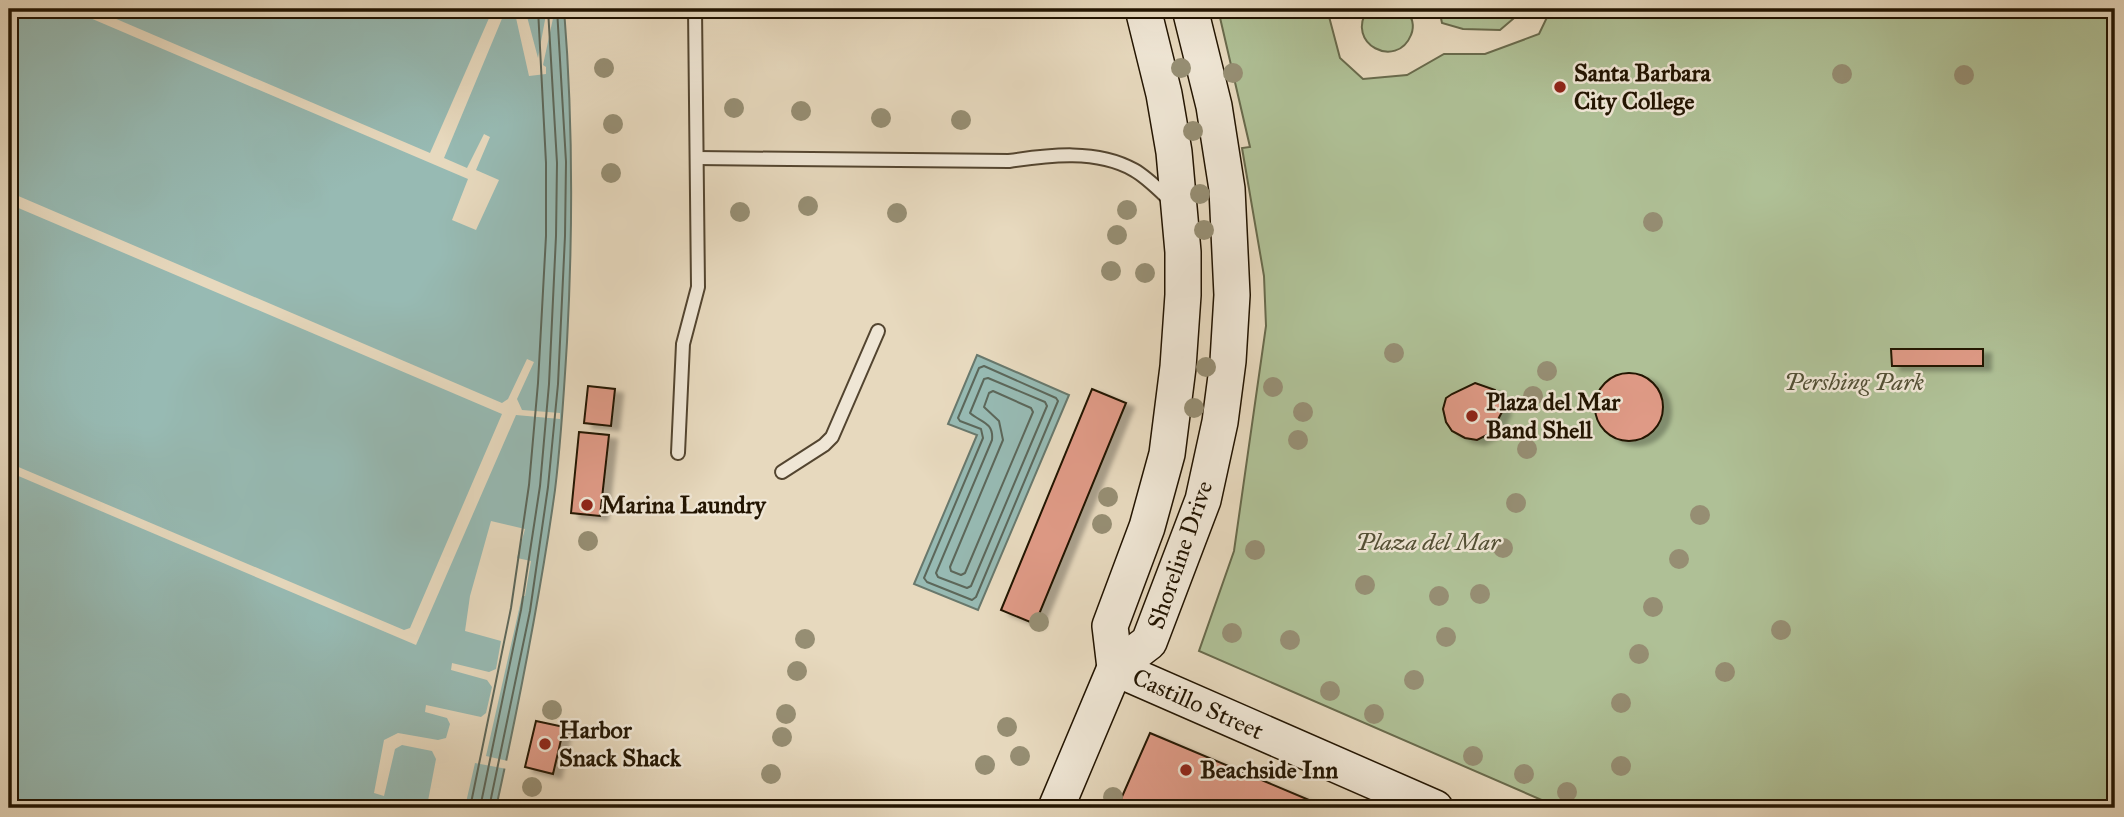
<svg xmlns="http://www.w3.org/2000/svg" width="2124" height="817" viewBox="0 0 2124 817" font-family="'IM FELL Great Primer',serif">
<style>
.green{fill:#afc096;stroke:#686a4c;stroke-width:2}
.water{fill:#97bab3;stroke:#68786c;stroke-width:2}
.pier{fill:#e7d9be}
.lines{fill:none;stroke-linecap:round;stroke-linejoin:round}
.shore{stroke:#5c675a;stroke-width:2}
.building{fill:#df9a86;stroke:#221401;stroke-width:2;filter:url(#shadow)}
.service-casing{stroke:#534530;stroke-width:16}
.secondary-casing{stroke:#221401;stroke-width:38}
.service{stroke:#efe6d5;stroke-width:12}
.secondary{stroke:#efe6d5;stroke-width:35}
.tree{fill:#968e73}
.poi-dot{fill:#8f2418;stroke:#efe6d5;stroke-width:2.5}
.labels{text-anchor:middle;dominant-baseline:central;stroke-width:5;stroke-linejoin:round;paint-order:stroke}
.poi-label{font-size:24px;font-weight:bold;fill:#221401;stroke:#efe6d5;text-anchor:start}
.park-label{font-size:24px;font-style:italic;fill:#535035;stroke:#efe6d5}
.street-label{font-size:24px;fill:#221401;stroke:#efe6d5}
</style>
<defs>
<filter id="shadow"><feDropShadow dx="8" dy="4.5" stdDeviation="2" flood-color="#0004"/></filter>
</defs>
<rect width="100%" height="100%" fill="#e7d9be"/>
<filter id="stains"><feTurbulence type="fractalNoise" baseFrequency=".00286" numOctaves="4"/><feColorMatrix values="0 0 0 0 .2 0 0 0 0 .09 0 0 0 0 .02 0 0 0 .5 -.17"/></filter>
<radialGradient id="worn" r=".72"><stop offset=".6" stop-color="#630" stop-opacity="0"/><stop offset="1" stop-color="#630" stop-opacity=".3"/></radialGradient>
<g class="green">
<path d="M1218,9H1327L1340,58L1363,79L1407,75L1444,54H1485L1539,34L1551,9H2115V808H1560L1199,651L1234,551L1266,326L1264,276L1242,148L1250,147Z"/>
<path d="M1368,9H1406C1412,16 1415,26 1411,35C1397,70 1344,44 1368,9Z"/>
<path d="M1439,9H1521L1520,13L1500,30L1463,29L1442,23Z"/>
</g>
<g class="water">
<path d="M9,9H564C573,120 573,231 567,342C564,392 561,442 555,490C540,598 519,703 496,808H9Z"/>
<path d="M977,355L1069,395L978,610L914,584L977,435L948,424Z"/>
</g>
<g class="pier">
<path d="M69,9H93L430,153L493,9H506L444,158L467,168L484,134L490,137L476,170L499,180L476,230L452,220L468,179Z"/>
<path d="M514,9H525L538,58L547,9H555L543,65L546,67V74L529,76Z"/>
<path d="M9,192L502,403L508,399L527,359L534,362L517,399L522,410L560,413V419L516,415L416,645L9,472V463L404,630L410,628L502,414L9,204Z"/>
<path d="M491,521L525,529L517,558L531,561L525,596H522L486,756L508,761L507,769L475,763L465,807L428,801L436,759L432,751L402,745L395,749L384,796L374,793L384,740L398,733L438,740L446,738L450,724L447,718L425,712L426,705L481,717L486,713L492,687L487,680L451,670L452,663L489,672L496,669L501,641L465,631L470,596Z"/>
</g>
<g class="lines">
<g class="shore">
<path d="M984,366L1056,398L1058,401L976,597L972,600L927,582L924,578L983,438L981,429L960,421L958,418L979,368Z"/>
<path d="M988,378L1045,402L1047,406L971,586L967,588L938,577L936,573L992,440C994,422 980,422 970,413L984,379Z"/>
<path d="M993,391L1031,408L1033,412L965,573L961,575L951,571L950,567L1003,440L999,421L984,407L989,393Z"/>
<path d="M470,808L511,608L529,485L538,383L546,236V163L538,9"/>
<path d="M480,808L521,610L540,486L549,384L556,236L557,163L548,9"/>
<path d="M489,808L530,611L548,487L558,384L565,236L566,162L557,9"/>
</g>
</g>
<g class="building">
<path d="M1891,349H1983V366H1892Z"/>
<circle cx="1629" cy="407" r="34"/>
<path d="M1475,383L1495,390L1503,410L1491,433L1477,440L1465,438L1452,431L1446,422L1443,409L1446,398L1452,394Z"/>
<path d="M588,386L615,389L611,426L584,423Z"/>
<path d="M1092,389L1126,403L1035,624L1001,610Z"/>
<path d="M579,432L609,435L600,516L571,513Z"/>
<path d="M536,721L564,727L553,774L525,767Z"/>
<path d="M1150,733L1328,808H1117Z"/>
</g>
<g class="lines">
<defs>
<g id="service">
<path d="M697,158L1009,161C1049,155 1097,149 1134,170C1148,178 1160,191 1172,202"/>
<path d="M678,453L683,344L698,287L695,9"/>
<path d="M782,472L824,445L832,437L878,331"/>
</g>
<g id="secondary">
<path d="M1115,668L1110,626L1147,527L1167,454L1178,367L1183,295V252L1174,152L1164,94L1143,9"/>
<path d="M1115,668L1435,808"/>
<path d="M1056,808L1115,668L1149,642L1203,500L1220,422L1228,361L1232,295L1227,189L1214,106L1190,9"/>
</g>
</defs>
<use href="#service" class="service-casing"/>
<use href="#secondary" class="secondary-casing"/>
<use href="#service" class="service"/>
<use href="#secondary" class="secondary"/>
</g>
<g class="tree">
<circle cx="604" cy="68" r="10"/>
<circle cx="1181" cy="68" r="10"/>
<circle cx="1233" cy="73" r="10"/>
<circle cx="1842" cy="74" r="10"/>
<circle cx="1964" cy="75" r="10"/>
<circle cx="734" cy="108" r="10"/>
<circle cx="801" cy="111" r="10"/>
<circle cx="881" cy="118" r="10"/>
<circle cx="961" cy="120" r="10"/>
<circle cx="613" cy="124" r="10"/>
<circle cx="1193" cy="131" r="10"/>
<circle cx="611" cy="173" r="10"/>
<circle cx="1200" cy="194" r="10"/>
<circle cx="808" cy="206" r="10"/>
<circle cx="1127" cy="210" r="10"/>
<circle cx="740" cy="212" r="10"/>
<circle cx="897" cy="213" r="10"/>
<circle cx="1653" cy="222" r="10"/>
<circle cx="1204" cy="230" r="10"/>
<circle cx="1117" cy="235" r="10"/>
<circle cx="1111" cy="271" r="10"/>
<circle cx="1145" cy="273" r="10"/>
<circle cx="1394" cy="353" r="10"/>
<circle cx="1206" cy="367" r="10"/>
<circle cx="1547" cy="371" r="10"/>
<circle cx="1273" cy="387" r="10"/>
<circle cx="1533" cy="396" r="10"/>
<circle cx="1194" cy="408" r="10"/>
<circle cx="1303" cy="412" r="10"/>
<circle cx="1298" cy="440" r="10"/>
<circle cx="1527" cy="449" r="10"/>
<circle cx="1108" cy="497" r="10"/>
<circle cx="1516" cy="503" r="10"/>
<circle cx="1700" cy="515" r="10"/>
<circle cx="1102" cy="524" r="10"/>
<circle cx="588" cy="541" r="10"/>
<circle cx="1503" cy="548" r="10"/>
<circle cx="1255" cy="550" r="10"/>
<circle cx="1679" cy="559" r="10"/>
<circle cx="1365" cy="585" r="10"/>
<circle cx="1480" cy="594" r="10"/>
<circle cx="1439" cy="596" r="10"/>
<circle cx="1653" cy="607" r="10"/>
<circle cx="1039" cy="622" r="10"/>
<circle cx="1781" cy="630" r="10"/>
<circle cx="1232" cy="633" r="10"/>
<circle cx="1446" cy="637" r="10"/>
<circle cx="805" cy="639" r="10"/>
<circle cx="1290" cy="640" r="10"/>
<circle cx="1639" cy="654" r="10"/>
<circle cx="797" cy="671" r="10"/>
<circle cx="1725" cy="672" r="10"/>
<circle cx="1414" cy="680" r="10"/>
<circle cx="1330" cy="691" r="10"/>
<circle cx="1621" cy="703" r="10"/>
<circle cx="552" cy="710" r="10"/>
<circle cx="786" cy="714" r="10"/>
<circle cx="1374" cy="714" r="10"/>
<circle cx="1007" cy="727" r="10"/>
<circle cx="782" cy="737" r="10"/>
<circle cx="1020" cy="756" r="10"/>
<circle cx="1473" cy="756" r="10"/>
<circle cx="985" cy="765" r="10"/>
<circle cx="1621" cy="766" r="10"/>
<circle cx="771" cy="774" r="10"/>
<circle cx="1524" cy="774" r="10"/>
<circle cx="532" cy="787" r="10"/>
<circle cx="1567" cy="792" r="10"/>
<circle cx="1113" cy="797" r="10"/>
</g>
<g class="poi-dot">
<circle cx="1560" cy="87" r="7"/>
<circle cx="1472" cy="416" r="7"/>
<circle cx="587" cy="505" r="7"/>
<circle cx="545" cy="744" r="7"/>
<circle cx="1186" cy="770" r="7"/>
</g>
<g class="labels">
<g class="poi-label">
<text x="1574" y="73">Santa Barbara<tspan x="1574" dy="28">City College</tspan></text>
<text x="1486" y="402">Plaza del Mar<tspan x="1486" dy="28">Band Shell</tspan></text>
<text x="601" y="505">Marina Laundry</text>
<text x="559" y="730">Harbor<tspan x="559" dy="28">Snack Shack</tspan></text>
<text x="1200" y="770">Beachside Inn</text>
</g>
<g class="park-label">
<text x="1854" y="382">Pershing Park</text>
<text x="1428" y="542">Plaza del Mar</text>
</g>
<g class="street-label">
<text transform="translate(1180 555) rotate(-71)">Shoreline Drive</text>
<text transform="translate(1198 704) rotate(24)">Castillo Street</text>
</g>
</g>
<rect width="2124" height="817" fill="none" stroke="#e7d9be" stroke-width="35"/>
<rect x="10" y="10" width="2103" height="796" fill="none" stroke="#221401" stroke-width="3.5"/>
<rect x="18" y="18" width="2089" height="782" fill="none" stroke="#221401" stroke-width="2"/>
<rect width="100%" height="100%" filter="url(#stains)"/>
<rect width="100%" height="100%" fill="url(#worn)"/>
</svg>
